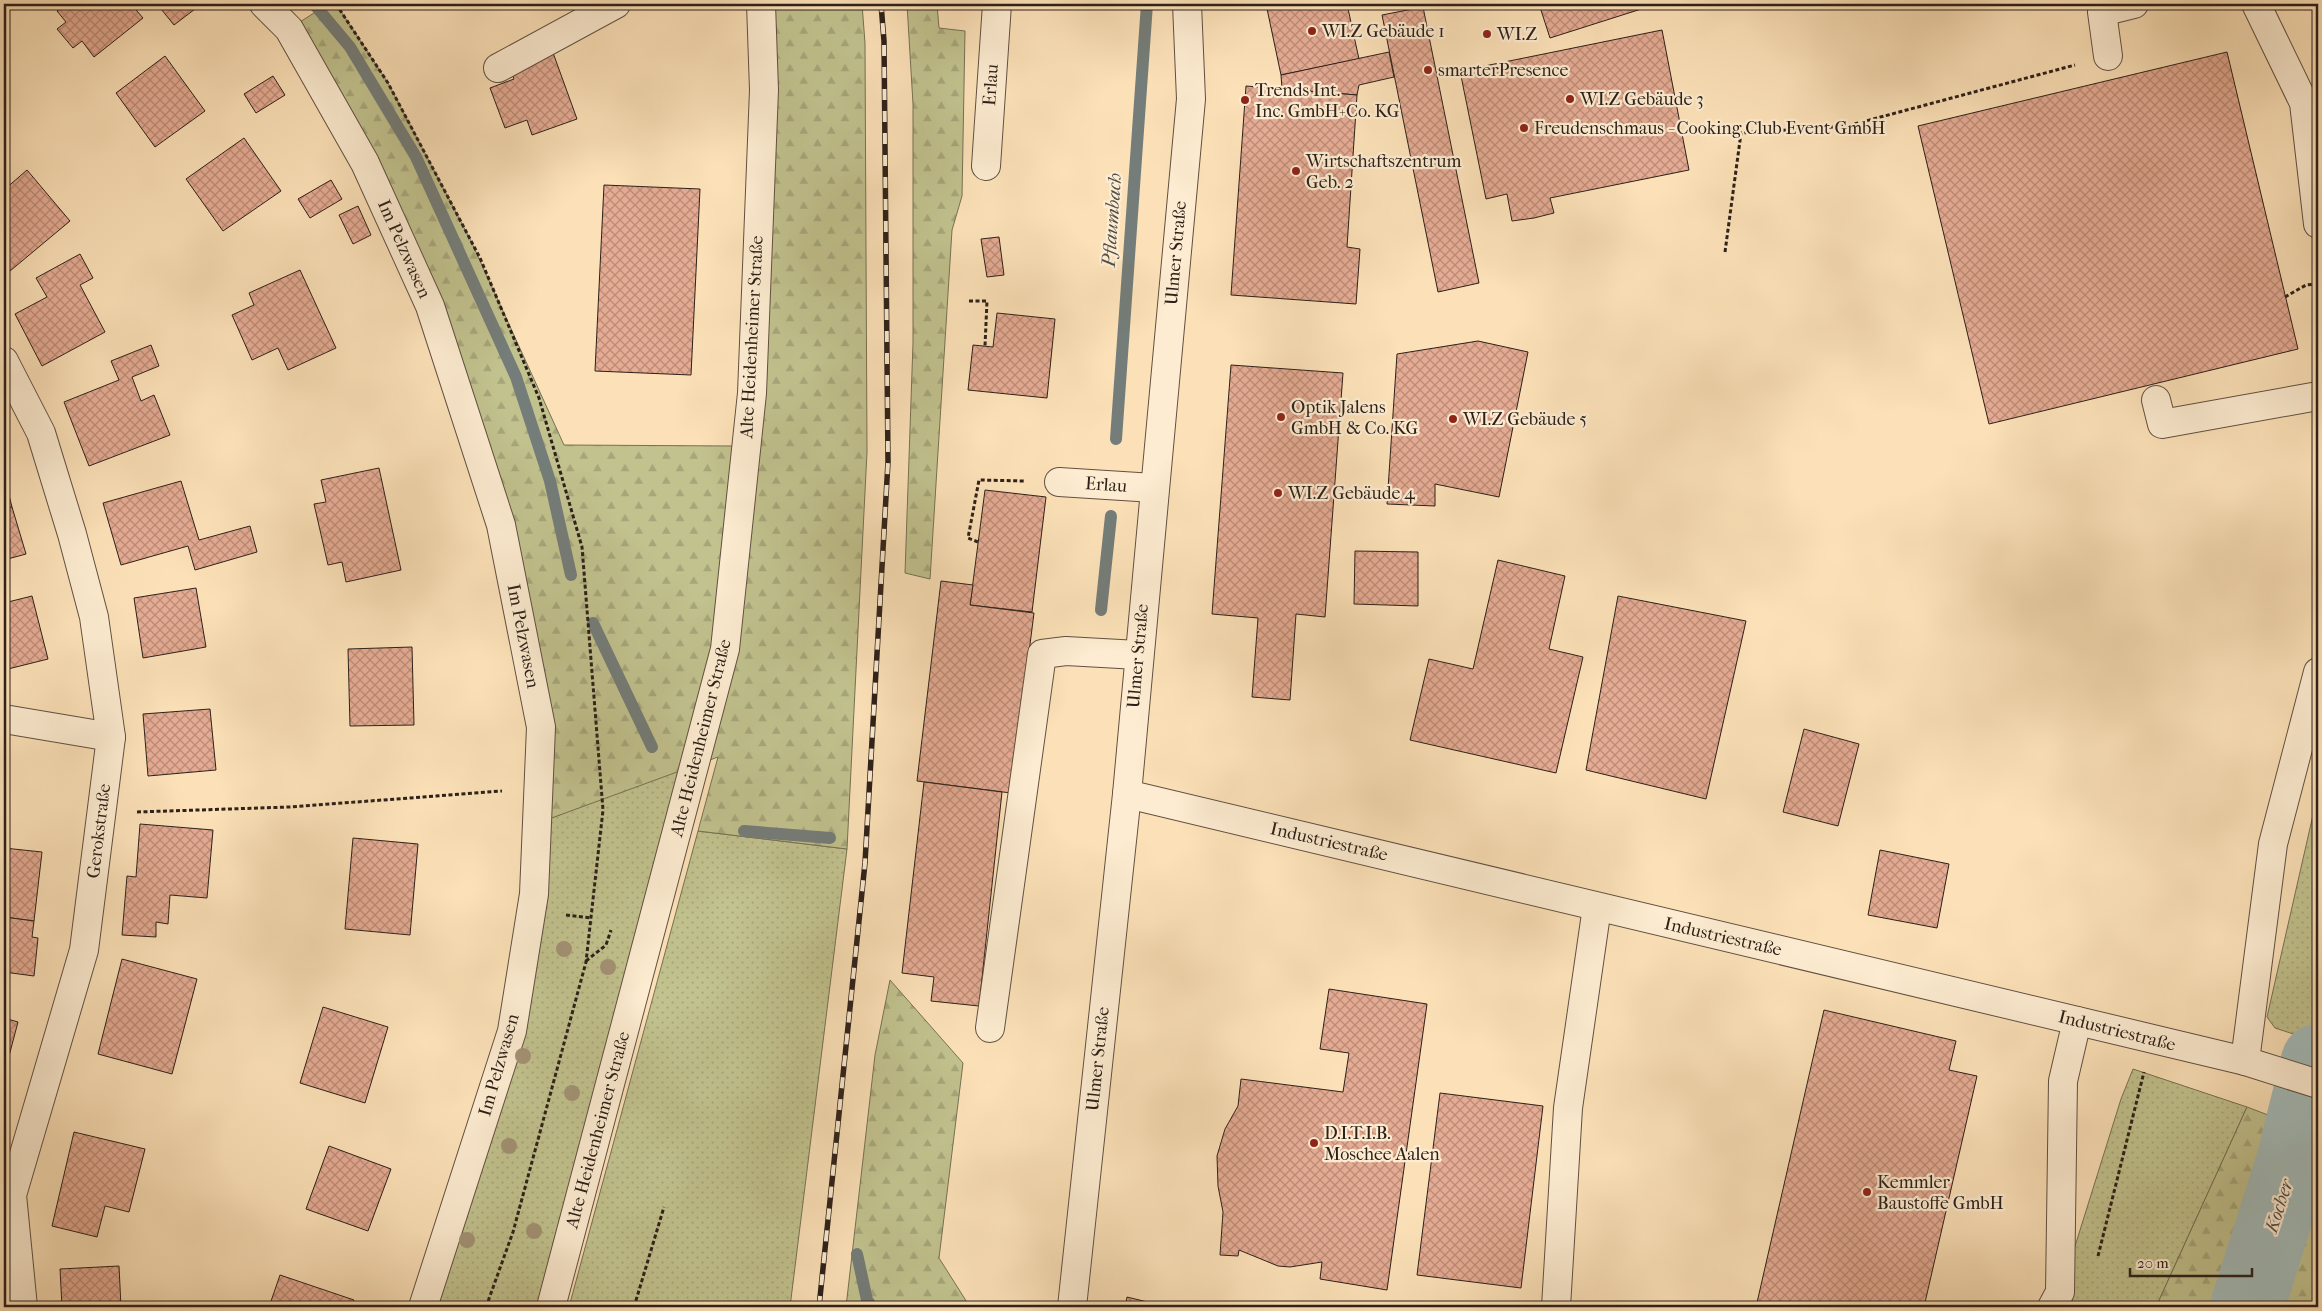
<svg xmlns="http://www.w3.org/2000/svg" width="2322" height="1311" viewBox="0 0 2322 1311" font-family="'IM FELL French Canon',serif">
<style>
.grass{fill:url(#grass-dots);stroke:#777154}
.forest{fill:url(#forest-firs);stroke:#777154}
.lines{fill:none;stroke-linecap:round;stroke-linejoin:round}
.stream{stroke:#747d79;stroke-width:12}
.river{stroke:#a3bbb9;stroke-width:74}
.building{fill:url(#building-cross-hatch);stroke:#2d2019}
.minor-casing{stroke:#615041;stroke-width:30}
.path{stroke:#2d2019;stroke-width:3;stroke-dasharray:4 2.5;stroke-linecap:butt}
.minor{stroke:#fdecd1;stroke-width:28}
.rail-casing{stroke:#2d2019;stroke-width:5.5}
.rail{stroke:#fdecd1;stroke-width:4;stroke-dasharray:11;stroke-linecap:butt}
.tree{fill:#a29274}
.poi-dot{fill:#8f2418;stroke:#fdecd1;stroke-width:2}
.labels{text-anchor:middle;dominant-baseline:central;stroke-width:4.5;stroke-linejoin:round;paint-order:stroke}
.poi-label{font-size:18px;fill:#2d2019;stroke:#fdecd1;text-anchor:start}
.street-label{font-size:18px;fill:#2d2019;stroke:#fdecd1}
.water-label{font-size:19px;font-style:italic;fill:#504e49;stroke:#fdecd1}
</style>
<defs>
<pattern id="grass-dots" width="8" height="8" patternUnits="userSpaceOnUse" patternTransform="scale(1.25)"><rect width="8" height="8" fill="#c1c28e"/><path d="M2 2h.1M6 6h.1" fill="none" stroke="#a6a67a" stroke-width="1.8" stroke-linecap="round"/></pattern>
<pattern id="forest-firs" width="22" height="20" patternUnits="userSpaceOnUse" patternTransform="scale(1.25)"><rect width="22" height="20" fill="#c1c28e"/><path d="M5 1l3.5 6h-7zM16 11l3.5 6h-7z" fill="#a6a67a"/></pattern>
<pattern id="building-cross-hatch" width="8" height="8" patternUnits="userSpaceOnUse" patternTransform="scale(1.25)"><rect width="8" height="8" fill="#e5ab93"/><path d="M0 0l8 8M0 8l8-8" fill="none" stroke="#ba8b77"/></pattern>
</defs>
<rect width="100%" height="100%" fill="#fce1b8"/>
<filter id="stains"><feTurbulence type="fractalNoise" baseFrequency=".004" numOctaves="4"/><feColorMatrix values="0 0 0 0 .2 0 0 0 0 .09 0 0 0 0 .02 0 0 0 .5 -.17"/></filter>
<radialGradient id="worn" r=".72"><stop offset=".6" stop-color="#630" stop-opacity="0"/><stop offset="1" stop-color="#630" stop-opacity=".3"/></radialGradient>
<g class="grass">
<path d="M696,763L551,1307H423L512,1031L538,823Z"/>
<path d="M2318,793V1042L2275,1028L2267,1017Z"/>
<path d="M698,831L847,849L790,1307H569Z"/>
<path d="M2133,1069L2247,1107L2156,1307H2056L2121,1099Z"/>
</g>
<g class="forest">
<path d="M328,4H336L388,83L471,241L564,445L734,446L740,396L761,4H862L865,43L867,452L847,849L698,831L718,757L538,823L541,727L430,306L289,29Z"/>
<path d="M907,4H937L939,28L965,31L962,196L952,230L930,579L905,573L913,343V104Z"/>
<path d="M890,980L963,1063L939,1258L970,1307H846L875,1055Z"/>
<path d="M2247,1107L2318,1134V1307H2156Z"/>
</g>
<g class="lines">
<g class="stream">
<path d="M314,4L350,47L416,157L516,377L550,481L571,575"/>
<path d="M1116,439L1147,4"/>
<path d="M1101,610L1111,516"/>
<path d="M593,623L652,747"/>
<path d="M744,831L830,838"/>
<path d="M857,1254L867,1300L872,1307"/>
</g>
<path class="river" d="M2247,1307L2293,1162L2318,1061"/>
</g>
<g class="building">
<path d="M66,4H131L143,18L94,57L82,41L73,48L57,29L66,22L57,11Z"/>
<path d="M167,4H198L199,6L174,25L161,9Z"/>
<path d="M1266,4H1347L1359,59L1281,75Z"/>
<path d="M1539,4H1657L1550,38Z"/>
<path d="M1423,7L1479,283L1438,292L1382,15Z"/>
<path d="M1662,30L1689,170L1550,198L1554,213L1534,218L1512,221L1507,194L1486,199L1460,71Z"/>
<path d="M552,50L577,119L532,135L527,120L505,128L490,88L514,79L509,65Z"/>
<path d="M1389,52L1394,77L1359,85L1357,95L1282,89L1281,75Z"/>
<path d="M2227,52L2298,349L1989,424L1918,126Z"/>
<path d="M165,56L205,111L155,147L116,93Z"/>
<path d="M273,76L285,95L256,113L244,94Z"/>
<path d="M1246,86L1357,95L1347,247L1360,249L1356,304L1231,295Z"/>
<path d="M244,138L281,191L223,231L186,179Z"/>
<path d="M27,170L70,221L4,276V190Z"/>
<path d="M331,180L342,199L310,218L298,199Z"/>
<path d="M604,185L700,189L691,375L595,371Z"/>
<path d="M358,206L371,235L353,244L339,215Z"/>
<path d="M999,237L1004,275L987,277L981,239Z"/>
<path d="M80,254L93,278L80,285L105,332L42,366L15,314L47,297L36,278Z"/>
<path d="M300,270L336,348L288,370L278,348L252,360L232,315L254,305L249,293Z"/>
<path d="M997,313L1055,319L1047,398L968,390L973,345L993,347Z"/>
<path d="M1478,341L1528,352L1499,497L1435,484V506L1387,504L1397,354Z"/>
<path d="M151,345L159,366L132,377L141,401L154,395L170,435L89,466L64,402L119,380L111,361Z"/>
<path d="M1231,365L1343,373L1325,617L1296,614L1290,700L1252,697L1258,618L1212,614Z"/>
<path d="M379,468L401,570L346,582L342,562L328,565L314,504L326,502L321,480Z"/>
<path d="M4,476L12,507L4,509Z"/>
<path d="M181,481L199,540L250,526L257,552L195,570L188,546L121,565L103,503Z"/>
<path d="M985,490L1046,497L1032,612L970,605Z"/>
<path d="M12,507L26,554L4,560V509Z"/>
<path d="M1355,551L1418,552V606L1354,604Z"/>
<path d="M1498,560L1565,576L1549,649L1583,657L1556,773L1410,740L1429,659L1473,669Z"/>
<path d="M941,581L973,585L970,605L1034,613L1011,793L917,781Z"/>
<path d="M196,588L206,647L143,658L134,598Z"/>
<path d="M32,596L48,659L4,670V603Z"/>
<path d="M1618,596L1746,621L1706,799L1586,770Z"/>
<path d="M412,647L414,725L350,726L348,649Z"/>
<path d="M210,709L216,770L148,776L143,714Z"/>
<path d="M1804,729L1859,744L1838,826L1783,812Z"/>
<path d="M924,782L1002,792L979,1006L931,1001L934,977L902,973Z"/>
<path d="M140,824L213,830L207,898L170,895L168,924L156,922V937L122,935L127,876L136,877Z"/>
<path d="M353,838L418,844L410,935L345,929Z"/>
<path d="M4,848L42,852L34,921L4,917Z"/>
<path d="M1880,850L1949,864L1937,928L1868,915Z"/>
<path d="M4,917L34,921L32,937L38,938L34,976L4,972Z"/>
<path d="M122,959L197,979L172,1074L98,1054Z"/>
<path d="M1329,989L1427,1004L1387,1290L1320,1279L1322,1262L1290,1267L1278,1266L1239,1250L1238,1256L1220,1255L1223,1212L1218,1186L1217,1156L1225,1129L1238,1106L1241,1079L1343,1092L1349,1053L1320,1049Z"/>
<path d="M323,1007L388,1027L365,1103L300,1083Z"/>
<path d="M1824,1010L1956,1041L1949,1070L1977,1076L1924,1307H1756Z"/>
<path d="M4,1018L18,1022L4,1075Z"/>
<path d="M1440,1093L1543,1106L1521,1288L1417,1275Z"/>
<path d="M74,1132L145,1149L129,1212L105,1206L97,1237L52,1226Z"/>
<path d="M329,1146L391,1169L368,1231L306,1209Z"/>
<path d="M119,1266L121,1307H62L60,1269Z"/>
<path d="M280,1275L354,1300L352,1307H269Z"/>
<path d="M1127,1297L1168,1307H1125Z"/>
</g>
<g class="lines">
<defs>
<g id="minor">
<path d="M264,4L289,29L365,163L430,306L501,525L541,727L534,894L512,1031L423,1307"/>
<path d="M2256,4L2304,103L2318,224"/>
<path d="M2108,56L2102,12L2134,4"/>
<path d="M498,68L616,4"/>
<path d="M986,166L997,4"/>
<path d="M4,361L41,433L72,534L94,617L111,737L84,950L12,1195L23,1307"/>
<path d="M2156,400L2162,424L2318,396"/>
<path d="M1059,482L1154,488"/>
<path d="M4,719L111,737"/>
<path d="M1127,794L2245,1061L2318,1084"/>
<path d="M990,1028L1042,654L1066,651L1138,655"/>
<path d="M2245,1061L2273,844L2318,672"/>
<path d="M551,1307L725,649L752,393L764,90L761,4"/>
<path d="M1072,1307L1127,794L1191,99L1187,4"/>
<path d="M1556,1307L1568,1108L1597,907"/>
<path d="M2052,1307L2060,1292L2063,1081L2077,1021"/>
</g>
</defs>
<use href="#minor" class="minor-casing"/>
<g class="path">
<path d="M336,4L388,83L480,258L539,398L582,547L603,810L586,962L513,1232L486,1307"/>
<path d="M1725,252L1741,133L1847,126L2075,65"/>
<path d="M2285,297L2306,285L2318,284"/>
<path d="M969,301H987L985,346"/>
<path d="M978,542L968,538L979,480L1025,481"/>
<path d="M137,812L290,807L502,791"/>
<path d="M566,915L591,918"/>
<path d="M586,961L606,945L611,930"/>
<path d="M2098,1256L2144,1072"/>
<path d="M634,1307L664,1207"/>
</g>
<use href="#minor" class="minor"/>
<defs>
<path id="rail" d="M819,1307L865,863L888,462L884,41L881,4"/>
</defs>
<use href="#rail" class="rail-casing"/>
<use href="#rail" class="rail"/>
</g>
<g class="tree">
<circle cx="564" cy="949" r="8"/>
<circle cx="608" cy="967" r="8"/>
<circle cx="523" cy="1056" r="8"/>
<circle cx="572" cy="1093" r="8"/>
<circle cx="509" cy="1146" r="8"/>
<circle cx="534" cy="1231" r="8"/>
<circle cx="467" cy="1240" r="8"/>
</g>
<g class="poi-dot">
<circle cx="1312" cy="31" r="5"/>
<circle cx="1487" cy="34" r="5"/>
<circle cx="1428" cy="70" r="5"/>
<circle cx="1570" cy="99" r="5"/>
<circle cx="1245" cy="100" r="5"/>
<circle cx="1524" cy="128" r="5"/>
<circle cx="1296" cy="171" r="5"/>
<circle cx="1281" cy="417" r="5"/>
<circle cx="1453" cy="419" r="5"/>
<circle cx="1278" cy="493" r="5"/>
<circle cx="1314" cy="1143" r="5"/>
<circle cx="1867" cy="1192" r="5"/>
</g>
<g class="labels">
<g class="poi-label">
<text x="1322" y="31">WI.Z Gebäude 1</text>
<text x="1497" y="34">WI.Z</text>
<text x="1438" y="70">smarterPresence</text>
<text x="1255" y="90">Trends Int.<tspan x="1255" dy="21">Inc. GmbH+Co. KG</tspan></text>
<text x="1580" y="99">WI.Z Gebäude 3</text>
<text x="1534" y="128">Freudenschmaus - Cooking Club Event GmbH</text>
<text x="1306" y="161">Wirtschaftszentrum<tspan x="1306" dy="21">Geb. 2</tspan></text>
<text x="1291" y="407">Optik Jalens<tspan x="1291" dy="21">GmbH &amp; Co. KG</tspan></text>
<text x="1463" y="419">WI.Z Gebäude 5</text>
<text x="1288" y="493">WI.Z Gebäude 4</text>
<text x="1324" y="1133">D.I.T.I.B.<tspan x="1324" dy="21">Moschee Aalen</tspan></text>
<text x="1877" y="1182">Kemmler<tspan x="1877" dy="21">Baustoffe GmbH</tspan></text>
</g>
<g class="street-label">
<text transform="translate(991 85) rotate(-86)">Erlau</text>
<text transform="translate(404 249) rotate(66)">Im Pelzwasen</text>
<text transform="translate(1176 253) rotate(-85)">Ulmer Straße</text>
<text transform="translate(752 337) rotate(-87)">Alte Heidenheimer Straße</text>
<text transform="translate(1106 485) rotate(4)">Erlau</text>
<text transform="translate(523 636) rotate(79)">Im Pelzwasen</text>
<text transform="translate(1138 656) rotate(-85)">Ulmer Straße</text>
<text transform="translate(701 738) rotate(-76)">Alte Heidenheimer Straße</text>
<text transform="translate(99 831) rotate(-83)">Gerokstraße</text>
<text transform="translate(1329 842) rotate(13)">Industriestraße</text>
<text transform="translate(1723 937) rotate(13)">Industriestraße</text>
<text transform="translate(2117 1031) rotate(14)">Industriestraße</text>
<text transform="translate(1098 1059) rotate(-84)">Ulmer Straße</text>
<text transform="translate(499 1065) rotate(-74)">Im Pelzwasen</text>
<text transform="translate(598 1130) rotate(-75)">Alte Heidenheimer Straße</text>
</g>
<g class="water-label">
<text transform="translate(1112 220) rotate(-86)">Pflaumbach</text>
<text transform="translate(2279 1206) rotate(-72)">Kocher</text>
</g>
</g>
<rect width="2322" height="1311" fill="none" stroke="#fce1b8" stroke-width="20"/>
<rect x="5" y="5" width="2312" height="1301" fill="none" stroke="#2d2019" stroke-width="2.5"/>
<rect x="10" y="10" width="2302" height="1291" fill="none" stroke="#2d2019"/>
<path d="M2130 1268v8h122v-8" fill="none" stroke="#2d2019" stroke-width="2.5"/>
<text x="2137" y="1268" font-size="15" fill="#2d2019" stroke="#fdecd1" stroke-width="4" paint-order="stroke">20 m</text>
<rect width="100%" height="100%" filter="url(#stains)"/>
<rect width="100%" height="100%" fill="url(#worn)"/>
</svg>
